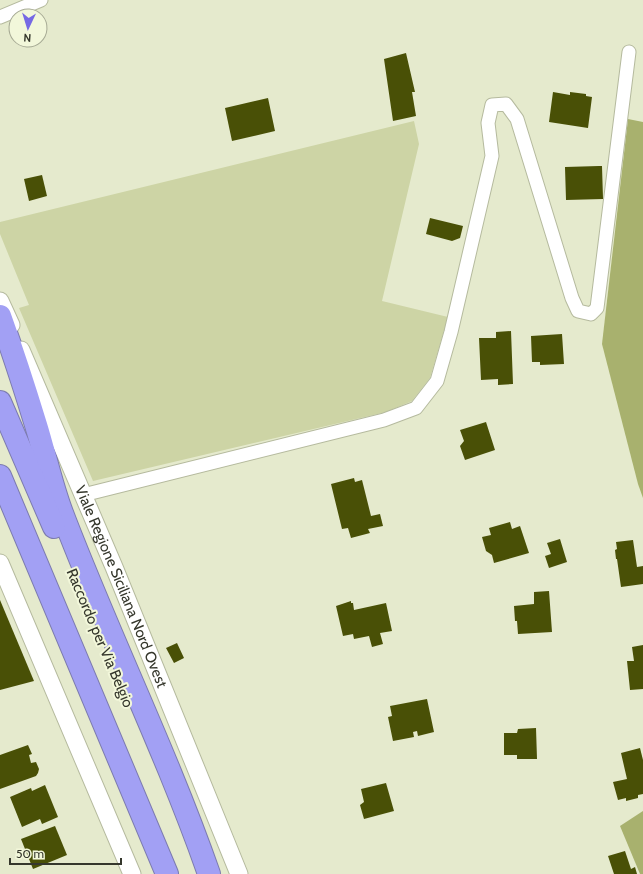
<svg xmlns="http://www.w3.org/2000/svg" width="643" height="874" viewBox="0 0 643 874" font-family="Cabin,sans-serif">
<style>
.green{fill:#cdd4a5}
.forest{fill:#a8b16e}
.building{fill:#495006}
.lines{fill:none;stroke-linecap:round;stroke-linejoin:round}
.minor-casing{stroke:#b5ba9e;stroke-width:15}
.tertiary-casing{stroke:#b5ba9e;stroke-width:19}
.motorway-casing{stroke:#7c7bae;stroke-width:24}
.minor{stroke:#fff;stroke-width:13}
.tertiary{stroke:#fff;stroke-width:17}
.motorway{stroke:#a2a0f4;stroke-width:22}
.labels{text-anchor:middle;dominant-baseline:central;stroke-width:4;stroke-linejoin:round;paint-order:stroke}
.street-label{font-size:15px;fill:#35372c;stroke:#f2f7da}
</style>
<rect width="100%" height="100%" fill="#e5eacd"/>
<path class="green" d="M414,121L419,144L382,301L448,317L430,378L412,401L386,412L93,481L19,308L29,305L0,234V222Z"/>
<g class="forest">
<path d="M628,119L643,122V498L638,484L602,344Z"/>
<path d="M643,811V874H640L620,826Z"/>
</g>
<g class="building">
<path d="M406,53L415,92H412L416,116L393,121L384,59Z"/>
<path d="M553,92L570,95V92L586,94V96L592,97L588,128L549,122Z"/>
<path d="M268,98L275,131L232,141L225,108Z"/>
<path d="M599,166H602L603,199L566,200L565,167Z"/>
<path d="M42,175L47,196L29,201L24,179Z"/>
<path d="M430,218L463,226L460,238L452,241L426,234Z"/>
<path d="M511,331L513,384L498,385V379L481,380L479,338H496V332Z"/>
<path d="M562,334L564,364L540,365V362H532L531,336Z"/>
<path d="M486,422L495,450L465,460L460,446L464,441L460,430Z"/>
<path d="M354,478L355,482L362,480L371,516L380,514L383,526L368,529L370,533L351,538L348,528L342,529L331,484Z"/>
<path d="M510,522L512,529L520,526L529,553L494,563L492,555L486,551L482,537L491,535L489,528Z"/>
<path d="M560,539L567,562L549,568L545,556L551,554L547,543Z"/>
<path d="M633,540L637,567L643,566V584L621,587L617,559H616L615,550L617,549L616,542Z"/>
<path d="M549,591L552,632L518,634L517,621H515L514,606L534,604V592Z"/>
<path d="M0,600L34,681L0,690Z"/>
<path d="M351,601V603H353L354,610L386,603L392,631L380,633L383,644L372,647L369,636L354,639L353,634L343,636L336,606Z"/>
<path d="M177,643L184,658L174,663L166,648Z"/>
<path d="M643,645V689L630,690L627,661H634L632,647Z"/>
<path d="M427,699L434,732L418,736L417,731L413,732L414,737L393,741L388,717L392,716L390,706Z"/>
<path d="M536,728L537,759H517V755H504V733H517L518,729Z"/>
<path d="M28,745L32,754L29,755L31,763L36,762L39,769L38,773L36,776L0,789V755Z"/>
<path d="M640,748L643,760V794L638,795V798L626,801V798L618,800L613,782L627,779L621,753Z"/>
<path d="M386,783L394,811L364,819L360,805L364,802L361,789Z"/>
<path d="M45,785L58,817L42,824L40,819L22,827L10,797L31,788L32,791Z"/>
<path d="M55,826L67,855L33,869L21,839Z"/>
<path d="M625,851L631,869L635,867L637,874H614L608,856Z"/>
</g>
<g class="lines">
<defs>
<g id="minor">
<path d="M0,17L41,0"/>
<path d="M83,495L384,420L416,408L437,381L451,332L492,156L488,123L492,105L506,104L517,119L572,298L578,311L591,314L597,308L629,52"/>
</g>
<g id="tertiary">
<path d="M0,301L11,325"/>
<path id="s1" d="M21,350L114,567L239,874"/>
<path d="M0,563L132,874"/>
</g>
<g id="motorway">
<path d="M0,316C13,352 25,389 36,425C45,454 51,484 62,513C108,634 166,751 209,874"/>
<path d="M0,402L54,527"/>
<path d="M0,476L167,874"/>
</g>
</defs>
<use href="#minor" class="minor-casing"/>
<use href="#tertiary" class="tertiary-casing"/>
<use href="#motorway" class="motorway-casing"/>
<use href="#minor" class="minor"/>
<use href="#tertiary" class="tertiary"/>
<use href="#motorway" class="motorway"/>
</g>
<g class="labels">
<g class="street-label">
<text stroke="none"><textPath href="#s1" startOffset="257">Viale Regione Siciliana Nord Ovest</textPath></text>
<text transform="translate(100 638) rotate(67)">Raccordo per Via Belgio</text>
</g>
</g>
<g transform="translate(28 28) rotate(184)"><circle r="19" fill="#f2f7da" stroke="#a6aa94"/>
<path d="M0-3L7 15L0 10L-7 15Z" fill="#7669e4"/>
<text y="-6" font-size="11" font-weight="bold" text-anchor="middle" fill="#35372c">N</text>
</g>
<path d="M10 858v6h111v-6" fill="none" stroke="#35372c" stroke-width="2"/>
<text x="16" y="858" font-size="12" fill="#35372c" stroke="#f2f7da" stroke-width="3" paint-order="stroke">50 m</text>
</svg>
